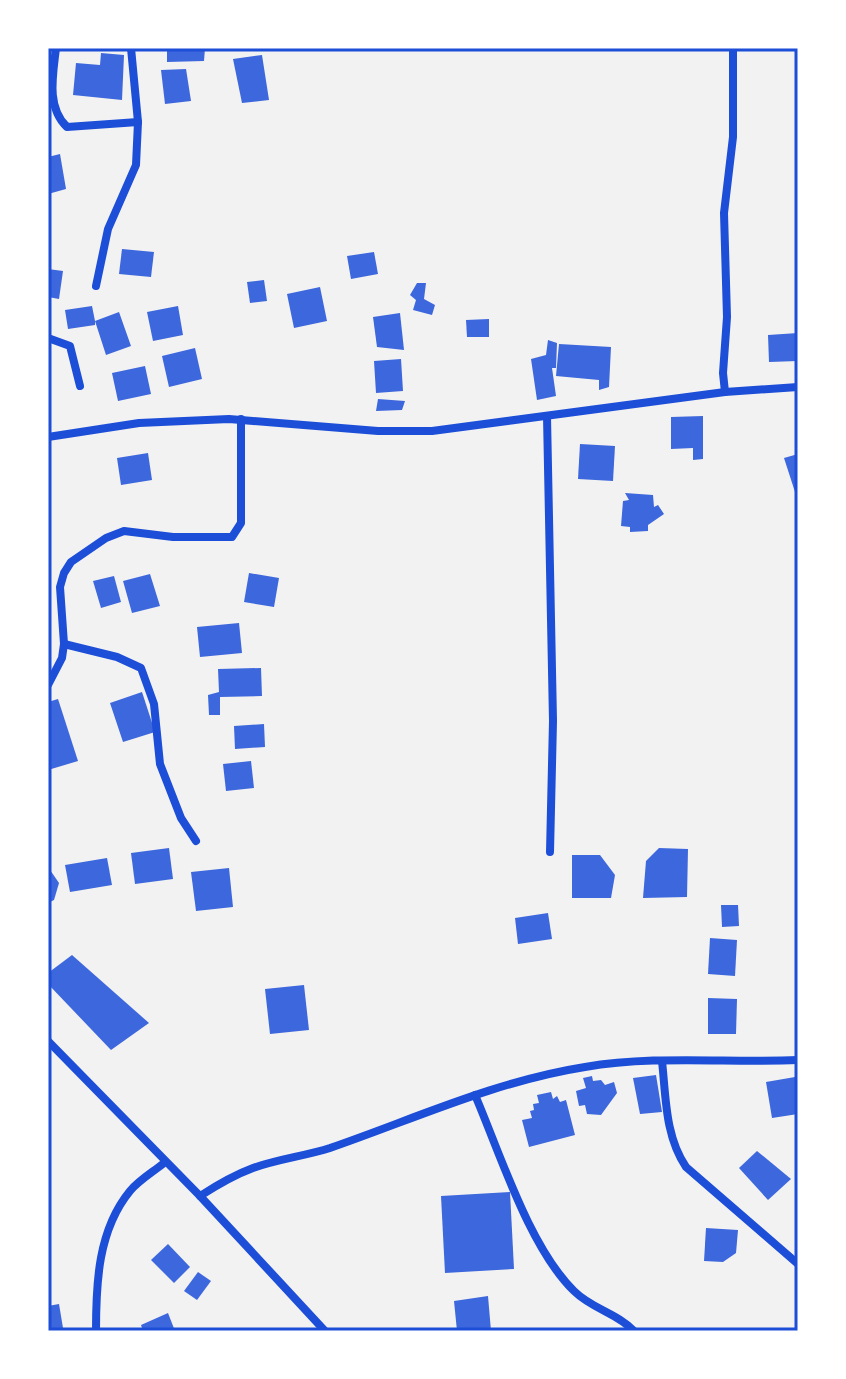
<svg xmlns="http://www.w3.org/2000/svg" width="846" height="1379" viewBox="0 0 846 1379" font-family="'Roboto Serif',serif">
<style>
.building{fill:#3d67dc}
.lines{fill:none;stroke-linecap:round;stroke-linejoin:round}
.minor{stroke:#1d4ed8;stroke-width:8}
.neatline{fill:none;stroke:#1d4ed8;stroke-width:3}
</style>
<rect width="100%" height="100%" fill="#f2f2f2"/>
<g class="building">
<path d="M167,48H205L204,61L167,62Z"/>
<path d="M101,53L124,55L122,100L73,95L76,63L100,65Z"/>
<path d="M262,55L269,100L242,103L233,59Z"/>
<path d="M186,69L191,101L165,104L161,70Z"/>
<path d="M60,154L66,189L48,194V157Z"/>
<path d="M122,249L154,252L151,277L119,274Z"/>
<path d="M374,252L378,274L351,279L347,256Z"/>
<path d="M48,269L63,271L59,299L48,297Z"/>
<path d="M264,280L267,301L250,303L247,282Z"/>
<path d="M417,283H426L424,299L435,305L432,315L413,310L416,300L410,295Z"/>
<path d="M320,287L327,321L294,328L287,294Z"/>
<path d="M92,306L95,321L119,312L131,346L106,355L95,321V325L68,329L65,310Z"/>
<path d="M178,306L183,335L153,341L147,312Z"/>
<path d="M400,313L404,350L377,347L373,317Z"/>
<path d="M489,319V337H467L466,320Z"/>
<path d="M798,333V361L769,362L768,335Z"/>
<path d="M548,340L557,343L556,368H552L556,396L537,400L531,359L546,355Z"/>
<path d="M559,344L611,347L609,387L599,390V380L556,376Z"/>
<path d="M195,348L202,379L169,387L162,356Z"/>
<path d="M401,359L403,391L376,393L374,361Z"/>
<path d="M145,366L151,394L118,401L112,373Z"/>
<path d="M378,399L405,401L402,410L376,411Z"/>
<path d="M703,416V459L693,460V448L671,449V417Z"/>
<path d="M580,444L615,446L613,481L578,479Z"/>
<path d="M148,453L152,480L121,485L117,458Z"/>
<path d="M798,454V491L795,492L784,458Z"/>
<path d="M625,493L653,495L654,507L658,505L664,514L648,525V531L630,532V527L621,526L623,501L629,500Z"/>
<path d="M249,573L279,578L274,607L244,602Z"/>
<path d="M150,574L160,606L132,613L123,581Z"/>
<path d="M114,576L121,602L101,608L93,581Z"/>
<path d="M239,623L242,653L200,657L197,627Z"/>
<path d="M261,668L262,696L220,697V715H209L208,695L219,692L218,669Z"/>
<path d="M142,692L155,732L123,742L110,703Z"/>
<path d="M58,699L78,761L48,770V702Z"/>
<path d="M264,724L265,747L235,749L234,726Z"/>
<path d="M251,761L254,788L226,791L223,764Z"/>
<path d="M169,848L173,879L135,884L131,853Z"/>
<path d="M659,848L688,849L687,897L643,898L646,861Z"/>
<path d="M572,855H600L615,875L611,898H572Z"/>
<path d="M107,858L112,885L70,892L65,865Z"/>
<path d="M48,867L59,883L54,900L48,903Z"/>
<path d="M229,868L233,907L196,911L191,872Z"/>
<path d="M721,905H738L739,926L722,927Z"/>
<path d="M548,913L552,939L518,944L515,918Z"/>
<path d="M710,938L737,940L735,976L708,974Z"/>
<path d="M72,955L149,1023L111,1050L48,984V973Z"/>
<path d="M304,985L309,1030L270,1034L265,989Z"/>
<path d="M708,998L737,999L736,1034H708Z"/>
<path d="M656,1075L662,1112L640,1114L633,1078Z"/>
<path d="M592,1076L593,1081L601,1080L605,1085L614,1082L617,1093L601,1115L587,1114L585,1105L579,1106L576,1091L586,1088L583,1078Z"/>
<path d="M795,1077L798,1114L772,1118L766,1082Z"/>
<path d="M551,1092L553,1099L557,1096L560,1102L566,1100L575,1135L529,1147L522,1120L532,1118L530,1111L534,1110L533,1104L539,1103L537,1095Z"/>
<path d="M757,1151L791,1179L768,1200L739,1168Z"/>
<path d="M510,1192L514,1269L445,1273L441,1196Z"/>
<path d="M706,1228L738,1230L736,1253L723,1262L704,1261Z"/>
<path d="M168,1244L190,1267L174,1283L151,1260Z"/>
<path d="M198,1272L211,1281L197,1300L184,1291Z"/>
<path d="M488,1296L491,1331H457L454,1301Z"/>
<path d="M59,1304L63,1328L48,1331V1306Z"/>
<path d="M168,1313L175,1331H143L141,1325Z"/>
</g>
<g class="lines">
<g class="minor">
<path d="M56,48C53,75 46,107 67,127L138,122"/>
<path d="M96,286L108,229L136,165L138,122L131,48"/>
<path d="M48,338L70,346L80,386"/>
<path d="M725,392L723,373L727,317L724,213L733,137V48"/>
<path d="M547,416L553,721L550,852"/>
<path d="M48,437L139,423L229,419L378,431H432L725,392L798,387"/>
<path d="M64,644L117,657L141,668L154,704L160,764L181,818L196,841"/>
<path d="M48,685L62,658L64,644L60,587L64,573L71,562L106,538L124,531L173,537H232L241,523V419"/>
<path d="M48,1041L200,1196L325,1331"/>
<path d="M662,1061C666,1097 665,1136 686,1167L798,1264"/>
<path d="M475,1095C500,1153 529,1247 574,1291C592,1309 617,1313 634,1331"/>
<path d="M200,1196C217,1185 234,1175 253,1168C278,1159 305,1156 330,1148C414,1119 496,1081 585,1067C655,1055 727,1063 798,1060"/>
<path d="M96,1331C96,1283 98,1230 130,1191C139,1180 153,1172 164,1163"/>
</g>
</g>
<rect width="846" height="1379" fill="none" stroke="#ffffff" stroke-width="100"/>
<rect x="50" y="50" width="746" height="1279" class="neatline"/>
</svg>
